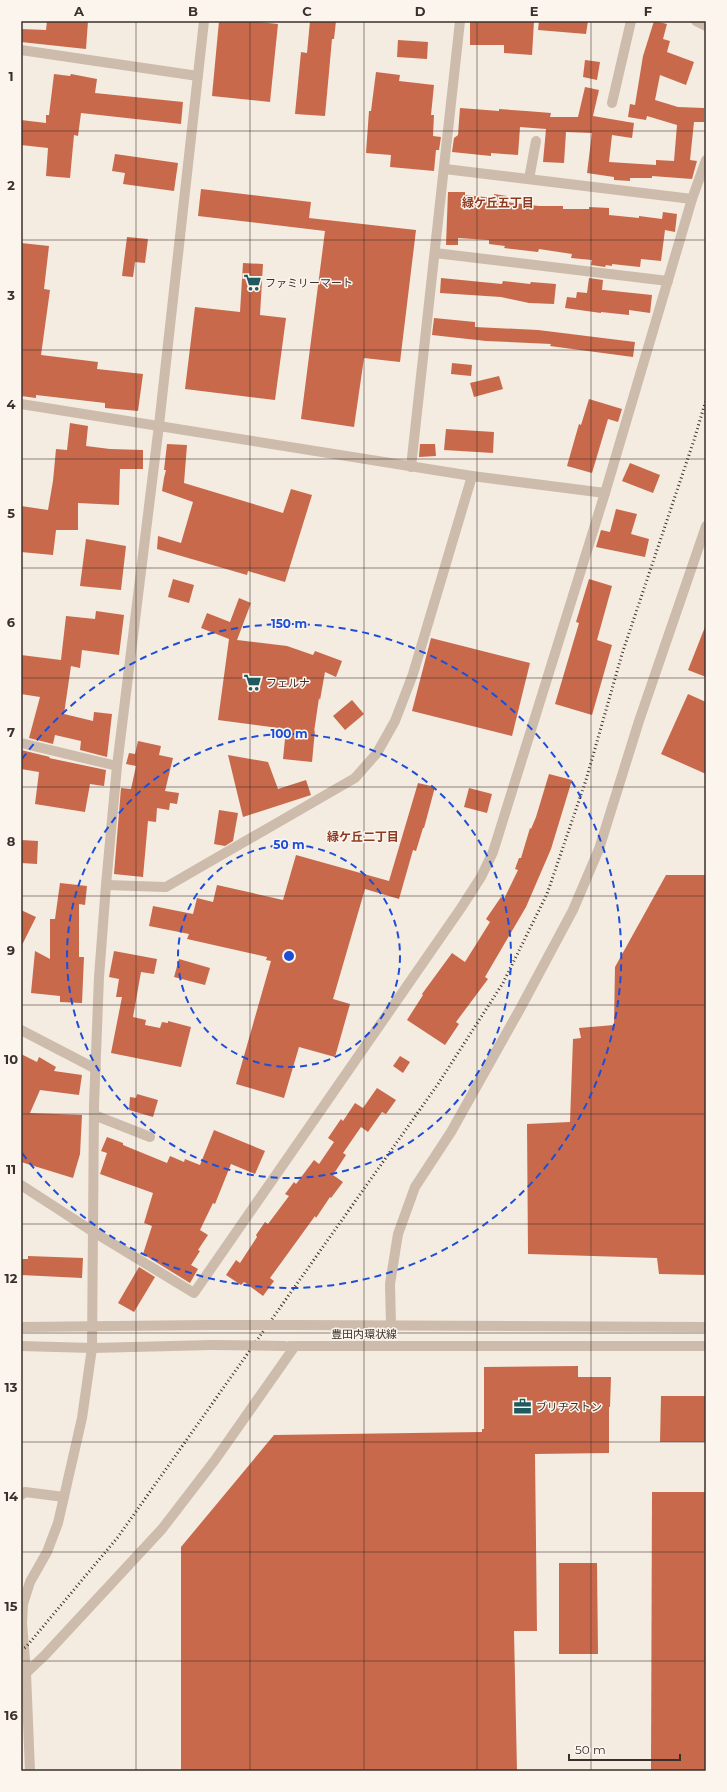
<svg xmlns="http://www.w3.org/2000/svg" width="727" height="1792" viewBox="0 0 727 1792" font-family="Montserrat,'Noto Sans JP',sans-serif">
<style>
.building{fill:#c8694b}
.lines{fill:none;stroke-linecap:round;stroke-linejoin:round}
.minor{stroke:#cdbbac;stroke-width:10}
.rail{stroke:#3b302b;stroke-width:3;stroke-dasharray:1 3;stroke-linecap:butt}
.minor-bridge{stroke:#cdbbac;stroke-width:10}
.grid{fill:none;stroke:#3b302b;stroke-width:1;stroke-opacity:0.55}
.ring{fill:none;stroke:#1d4ed8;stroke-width:2;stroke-dasharray:7 5}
.labels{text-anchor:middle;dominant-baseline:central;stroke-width:3;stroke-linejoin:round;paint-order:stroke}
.poi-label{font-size:11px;fill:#3b302b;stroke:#fbf5ee;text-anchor:start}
.street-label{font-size:11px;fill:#3b302b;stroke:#fbf5ee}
.neighbourhood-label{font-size:12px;font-weight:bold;fill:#8c3b22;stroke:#fbf5ee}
.centre{fill:#1d4ed8;stroke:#fbf5ee;stroke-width:2}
.ring-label{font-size:12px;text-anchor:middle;font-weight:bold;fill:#1d4ed8;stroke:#fbf5ee;stroke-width:3;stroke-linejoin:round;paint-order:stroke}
.neatline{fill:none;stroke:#3b302b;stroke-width:1.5}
.grid-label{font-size:13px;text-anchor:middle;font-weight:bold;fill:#3b302b}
</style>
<rect width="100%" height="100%" fill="#f4ebe1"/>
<g class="building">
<path d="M47,21H88L86,49L21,42V29L46,30Z"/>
<path d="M219,21H249L278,24L270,102L212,96Z"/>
<path d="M310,21H336L334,39H332L325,116L295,114L301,52L307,53Z"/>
<path d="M470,21H534L532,55L504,53V45H470Z"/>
<path d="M539,21H588L586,34L538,30Z"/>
<path d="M654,21L667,24L663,39L670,41L667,52L694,62L686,85L660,75L655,100L678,107L704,108V122H694L690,160L697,161L692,179L652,176V178H630V181L614,180V177L587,173L592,133L566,132L564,163L543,162L546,129L520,127L518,155L491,153V156L452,152L454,138L458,135L460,108L499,111V109L526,111L551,113L550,117H578L585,87L599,90L593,116L634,123L632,138L612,135L609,162L656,165V160L674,161L677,125L647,116L646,120L628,117L630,104L635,105L643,56Z"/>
<path d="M398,40L428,42L427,59L397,57Z"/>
<path d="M585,60L600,62L597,80L583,77Z"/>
<path d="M376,72L400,75L399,81L434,85L431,115H434L433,136L441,137L439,150H436L434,171L390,167L391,155L366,153L369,111H371Z"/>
<path d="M54,74L70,76L71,74L97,79L95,93L183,102L181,124L81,113L78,136L74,135L70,178L46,176L48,148L21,145V120L46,123V115H49Z"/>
<path d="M115,154L178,163L174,191L123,184L125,173L112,171Z"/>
<path d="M201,189L311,202L309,218L416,230L400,362L364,358L354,427L301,419L325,231L198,216Z"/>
<path d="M448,192H465V195L494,198V194L507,196V202L539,206H563V209H589V207L609,208V215L639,218V216L662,219L663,212L677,214L675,232L665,230L661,261L641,259L640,267L612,264V266L606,265L605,267L591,265L592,260L571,258L572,254L539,249L538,252L504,248L505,246L489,244V240L458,238V245H446Z"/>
<path d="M127,237L148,239L145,263L135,262L133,277L122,276Z"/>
<path d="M21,243L49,246L44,289L50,290L41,355L98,362L97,369L143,374L138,411L105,408V403L36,395V398L21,396Z"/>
<path d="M243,263L263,264L260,315L286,318L275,400L185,389L195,307L240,312Z"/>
<path d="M441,278L502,284L503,281L530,284L531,282L556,284L554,304L529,303L501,297L440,293Z"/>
<path d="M589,278L603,280L602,290H604L652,295L650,313L629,310V315L601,312V313L565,308L567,297L576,298L577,292L587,293Z"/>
<path d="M434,318L475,322V327L538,330L635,342L633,357L550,346L551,344L486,341L432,335Z"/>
<path d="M452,363L472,365L471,376L451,374Z"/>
<path d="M499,376L503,389L474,397L470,383Z"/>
<path d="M589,399L622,409L618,422L608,419L592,473L567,466L579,424L581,425Z"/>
<path d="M70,423L88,426L86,446L110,449L143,450V469H120L119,505L78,503V530H56L53,555L21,552V506L48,510L53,481L56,449L67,450Z"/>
<path d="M446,429L494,432L493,453L444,450Z"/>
<path d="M167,444L187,445L184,483L283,513L291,489L312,495L285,582L248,571L247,575L157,549L158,536L181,543L193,502L162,491L164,478L166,470H164Z"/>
<path d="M420,444H435L436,456L419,457Z"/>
<path d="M630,463L660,475L653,493L622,481Z"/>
<path d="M616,509L637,514L631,534L649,539L645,557L596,547L601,530L610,532Z"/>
<path d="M86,539L126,546L121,590L80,586Z"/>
<path d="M173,579L194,585L189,603L168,597Z"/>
<path d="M589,579L612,586L597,640L612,645L592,715L555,704L579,623L576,622Z"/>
<path d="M239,598L251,603L237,640L287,646L313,655L315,651L342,661L336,677L325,672L320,700L319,698L314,732L315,730L312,762L283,759L286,729L218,720L229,639L201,628L207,613L230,622Z"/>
<path d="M96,611L124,615L119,655L82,650L80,668L71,666L64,714L93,721L94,712L112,714L107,757L80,750L81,741L55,735L53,744L29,738L40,697L21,694V655L61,660L66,616L95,619Z"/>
<path d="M705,627H706V677L688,670Z"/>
<path d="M431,638L530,663L512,736L412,711Z"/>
<path d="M688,694L706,702V774L661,754Z"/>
<path d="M352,700L364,714L345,730L333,716Z"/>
<path d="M138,741L161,746L159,755L173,758L165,791L179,793L177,804L170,803L169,810L157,808L156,822L148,821L143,877L114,874L121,788L131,789L136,766L126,764L129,753L135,754Z"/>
<path d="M21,750L50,757L49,758L106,770L104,786L90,784L85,812L35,804L39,772L21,769Z"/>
<path d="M228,755L268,762L278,789L306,780L311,795L243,817Z"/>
<path d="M549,774L572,780L551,849L526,907L485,977L488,979L456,1022L459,1024L445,1045L407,1020L423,995L422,994L452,953L465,962L490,922L486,919L501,897L504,899L518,870L515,869L519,858H521L530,828L531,829L536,817Z"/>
<path d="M418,783L435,787L424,828H423L416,851L413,850L399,899L365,889L333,999L350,1004L335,1057L299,1047L284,1098L236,1084L271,961L266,960L267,957L187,939L189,934L149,926L153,906L193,914L197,898L213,902L217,885L283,900L296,855L389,881Z"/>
<path d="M469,788L492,794L487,813L464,807Z"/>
<path d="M219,810L238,813L233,841L225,846L214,844Z"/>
<path d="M21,840L38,841L37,864L21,863Z"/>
<path d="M666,875H706V1275L659,1274L657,1258L528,1254L527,1124L570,1122L573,1039L581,1038L579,1028L614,1025L615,967Z"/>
<path d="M60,883L87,886L85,905L79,904V957H84L82,1003L60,1002V996L31,993L35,951L50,959V919H55Z"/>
<path d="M21,910L36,917L21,947Z"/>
<path d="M114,951L157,959L154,974L141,972L133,1017L146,1020L145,1025L160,1028L162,1022L168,1023V1021L191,1027L181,1067L111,1053L122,997H116L119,979L109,977Z"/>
<path d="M179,959L210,968L205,985L174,977Z"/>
<path d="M21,1054L37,1062L39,1057L56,1067L54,1071L82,1075L79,1095L40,1090L30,1113L82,1115L80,1154L73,1178L21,1162Z"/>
<path d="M400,1056L410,1062L403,1073L393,1066Z"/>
<path d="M377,1088L396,1100L386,1114L382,1112L368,1132L361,1127L343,1153L346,1155L333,1175L343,1182L331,1198L330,1197L316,1218L315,1216L286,1256L270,1278L274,1281L263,1296L244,1282L241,1285L226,1275L236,1260L240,1263L257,1237L256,1235L265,1222L268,1224L289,1196L285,1194L294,1182L296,1184L314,1160L319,1164L334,1142L328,1138L341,1119L343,1121L355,1103L363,1108Z"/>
<path d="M137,1094L158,1100L153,1117L129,1110L130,1097L136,1098Z"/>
<path d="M214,1130L265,1151L255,1174L231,1164L215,1204L213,1203L200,1230L208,1235L198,1250L200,1251L191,1265L198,1269L190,1283L143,1254L152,1226L144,1223L153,1193L100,1174L107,1153L101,1151L107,1137L123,1143V1145L167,1163L170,1156L184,1162L185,1159L200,1165Z"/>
<path d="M28,1256L83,1258L82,1278L21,1275V1259H28Z"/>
<path d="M139,1267L155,1277L134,1312L118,1303Z"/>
<path d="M578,1366V1377H611L610,1407H609V1453L535,1454L537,1631H514L517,1771H181V1547L274,1435L482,1432V1429H484V1367Z"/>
<path d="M661,1396H706V1442H660Z"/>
<path d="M652,1492H706V1771H651Z"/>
<path d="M559,1563H597L598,1654H559Z"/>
</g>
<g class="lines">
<g class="minor">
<path d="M696,21L706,26"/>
<path d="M21,50L198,76"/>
<path d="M612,103L631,21"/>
<path d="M445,169L692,199"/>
<path d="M529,179L536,141"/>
<path d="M435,253L668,281"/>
<path d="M21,404L472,476L605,493"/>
<path d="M411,467L460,21"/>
<path d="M21,743L117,766"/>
<path d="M106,885L166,887L355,778L377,753L395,721L413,674L472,476"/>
<path d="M21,1030L96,1069"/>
<path d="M94,1115L150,1137"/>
<path d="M21,1185L92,1231L194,1293L461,908L481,877L493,852L605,493L692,199L706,160"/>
<path d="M295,1325L706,1327"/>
<path d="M391,1325L390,1284L398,1234L415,1187L451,1132L520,1009L573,910L599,849L639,721L706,526"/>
<path d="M21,1327L211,1325"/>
<path d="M21,1346L92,1348L212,1345"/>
<path d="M290,1346H706"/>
<path d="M21,1495L25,1492L64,1497"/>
<path d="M26,1673L46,1654L162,1529L215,1460L295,1346"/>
<path d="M30,1771L26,1673L22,1623L23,1604L30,1582L47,1552L58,1523L82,1418L92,1348L94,1105L99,977L106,885L117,766L159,425L204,21"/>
</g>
<path class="rail" d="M21,1650L26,1647L118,1537L438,1084L503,983L547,894L586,780L622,654L694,440L706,400"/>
<g class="minor-bridge">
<path d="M211,1325H295"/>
<path d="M212,1345L285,1346"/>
</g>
</g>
<path class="grid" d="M136,21V1771M250,21V1771M364,21V1771M477,21V1771M591,21V1771M21,131H706M21,240H706M21,350H706M21,459H706M21,568H706M21,678H706M21,787H706M21,896H706M21,1005H706M21,1114H706M21,1224H706M21,1333H706M21,1442H706M21,1552H706M21,1661H706"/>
<g class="ring">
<circle cx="289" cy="956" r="111"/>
<circle cx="289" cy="956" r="222"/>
<path d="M22 759A332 332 0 1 1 22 1153"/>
</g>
<defs>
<symbol id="supermarket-bare" viewBox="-9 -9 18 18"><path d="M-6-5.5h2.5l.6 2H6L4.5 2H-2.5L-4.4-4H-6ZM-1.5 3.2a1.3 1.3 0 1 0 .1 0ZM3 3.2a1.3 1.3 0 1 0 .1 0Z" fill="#1f5a5e" stroke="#fbf5ee" stroke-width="2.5" paint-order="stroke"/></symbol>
<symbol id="office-bare" viewBox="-9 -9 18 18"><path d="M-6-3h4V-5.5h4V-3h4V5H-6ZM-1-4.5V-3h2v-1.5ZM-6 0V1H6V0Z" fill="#1f5a5e" stroke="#fbf5ee" stroke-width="2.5" paint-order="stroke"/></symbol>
</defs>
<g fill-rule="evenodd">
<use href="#supermarket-bare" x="240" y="270" width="25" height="25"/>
<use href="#supermarket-bare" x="240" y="670" width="25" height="25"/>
<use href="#office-bare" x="510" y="1394" width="25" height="25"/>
</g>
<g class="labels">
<g class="poi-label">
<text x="265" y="283">ファミリーマート</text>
<text x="266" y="683">フェルナ</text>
<text x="536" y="1407">ブリヂストン</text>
</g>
<g class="street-label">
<text x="364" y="1334">豊田内環状線</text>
</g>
<g class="neighbourhood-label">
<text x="498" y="202">緑ケ丘五丁目</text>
<text x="363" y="836">緑ケ丘二丁目</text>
</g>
</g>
<circle cx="289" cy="956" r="6" class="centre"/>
<g class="ring-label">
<text x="289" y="628">150 m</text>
<text x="289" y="738">100 m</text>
<text x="289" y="849">50 m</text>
</g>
<rect width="727" height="1792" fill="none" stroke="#fbf5ee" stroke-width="44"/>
<path d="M569 1754v6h111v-6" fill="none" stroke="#3b302b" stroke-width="2"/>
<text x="575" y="1754" font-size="12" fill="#3b302b" stroke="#fbf5ee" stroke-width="3" paint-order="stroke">50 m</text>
<rect x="22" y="22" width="683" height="1748" class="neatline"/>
<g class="grid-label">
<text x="79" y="16">A</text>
<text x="193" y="16">B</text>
<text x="307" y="16">C</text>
<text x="420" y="16">D</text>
<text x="534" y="16">E</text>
<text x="648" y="16">F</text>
<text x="11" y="81">1</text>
<text x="11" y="190">2</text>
<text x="11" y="300">3</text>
<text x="11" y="409">4</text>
<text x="11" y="518">5</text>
<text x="11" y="627">6</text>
<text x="11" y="737">7</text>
<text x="11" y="846">8</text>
<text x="11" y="955">9</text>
<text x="11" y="1064">10</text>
<text x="11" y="1174">11</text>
<text x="11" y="1283">12</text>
<text x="11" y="1392">13</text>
<text x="11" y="1501">14</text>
<text x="11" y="1611">15</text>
<text x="11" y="1720">16</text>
</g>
</svg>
